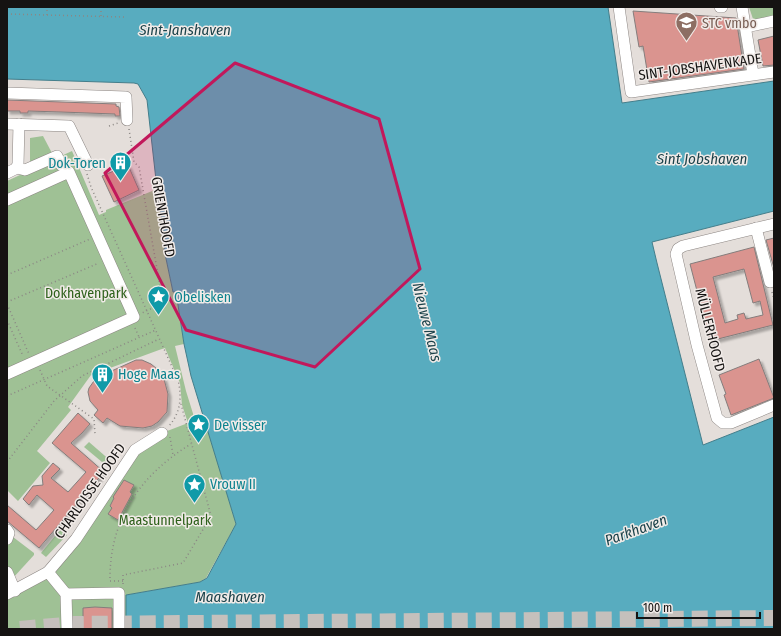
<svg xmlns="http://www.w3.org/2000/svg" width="781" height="636" viewBox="0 0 781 636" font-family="'Fira Sans Condensed',sans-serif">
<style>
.green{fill:#9fc195}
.water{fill:#58acbf;stroke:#447e8b}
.building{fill:#da948f;stroke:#847d7c;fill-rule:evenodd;filter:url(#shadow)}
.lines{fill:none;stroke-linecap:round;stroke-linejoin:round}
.highway-tunnel{stroke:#c5c0bc;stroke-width:16;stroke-dasharray:16 8;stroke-linecap:butt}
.minor-casing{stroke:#8c8683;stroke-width:12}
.path{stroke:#8b8784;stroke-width:1.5;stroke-dasharray:1 3;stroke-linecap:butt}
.minor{stroke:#fff;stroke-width:11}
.marked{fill:#c2185b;fill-opacity:0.2;stroke:#c2185b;stroke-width:3;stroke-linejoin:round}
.labels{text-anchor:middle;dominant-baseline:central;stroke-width:3;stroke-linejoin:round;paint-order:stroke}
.education-label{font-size:14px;fill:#785e54;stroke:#f1ebe8;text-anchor:start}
.street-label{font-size:14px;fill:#151312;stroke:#f1ebe8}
.culture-label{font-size:14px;fill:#0d838f;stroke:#f1ebe8;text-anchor:start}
.park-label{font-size:14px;fill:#2e611b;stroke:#f1ebe8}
.water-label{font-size:15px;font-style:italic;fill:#1b424a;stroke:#f1ebe8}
</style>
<defs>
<filter id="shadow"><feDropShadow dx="3" dy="3" stdDeviation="1" flood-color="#0004"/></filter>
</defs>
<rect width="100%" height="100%" fill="#e4deda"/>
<g class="green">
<path d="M749,7H774V17L761,20L753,19Z"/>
<path d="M43,136L53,155L30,165V138Z"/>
<path d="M72,151L99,215L106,212V210L157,189L166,246L164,249L173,292H176L184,344L175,346L186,391L195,420L204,417L236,524L206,578L200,582L126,595V629H7V595L48,572L127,461L162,433L188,423L182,405L180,383L165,348L159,350L91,375L68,407L71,410L37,451L50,463L18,501L7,490V181Z"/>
<path d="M89,442L112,462L108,467L84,447Z"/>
<path d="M60,530L67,535L46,557L41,553Z"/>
<path d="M13,537L34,553V555L13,578L7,568V541Z"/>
</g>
<path class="water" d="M7,7H608L622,103L774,81V211L652,242L657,263L703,445L774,417V629H126V595L200,582L207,578L236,524L191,376L184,344L176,292H173L164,249L166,246L157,189L147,100L138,84L134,83L7,79Z"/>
<g class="building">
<path d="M633,11L736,18L744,69L649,82L643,46L639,47Z"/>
<path d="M774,36V65L763,66L758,40Z"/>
<path d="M7,100L116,104V106L119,107L120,116H115V114L61,112L28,111V113H20V111H7Z"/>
<path d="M128,165L139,190L114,202L102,176Z"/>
<path d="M774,238V268L766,240Z"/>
<path d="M754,247L773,325L710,341L690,264ZM744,269L753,303L760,301L763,315L746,319L744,313L737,315L738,319L725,323L713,277Z"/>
<path d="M759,359L774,398L731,415L724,395L726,394L719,375Z"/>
<path d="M136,360H142L151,364L157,369L164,379L168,394L167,412L158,422L152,426L143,428L120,426L107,418L103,423L94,415L98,410L90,401L88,392L89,388L96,378Z"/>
<path d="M78,413L90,424L82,433L71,443L104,472L39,548L7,521V505L36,530L54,510L37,495L29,505L23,499L33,486L43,485L42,476L53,463L60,469L51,478L68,492L86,472L52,443Z"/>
<path d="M124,480L134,485L130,492L132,494L118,520L108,514L112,508L110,506L114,498L113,497Z"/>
<path d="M95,607L112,608V629H80V617H83V608Z"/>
</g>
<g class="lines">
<path class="highway-tunnel" d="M20,629L75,624L774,618"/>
<defs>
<g id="minor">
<path d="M619,7L631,92L774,72"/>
<path d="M720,7H722"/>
<path d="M742,7L753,74"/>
<path d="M746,27L774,21"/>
<path d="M7,93L126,97L127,120"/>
<path d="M7,124L69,126L88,165"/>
<path d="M17,168L25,170L57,156L61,165"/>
<path d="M7,173L15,169L18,165L19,124"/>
<path d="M7,200L69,172L134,317L7,374"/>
<path d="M774,224L683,246L678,249L676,254L697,345L717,418L723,423H731L774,405"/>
<path d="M756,228L770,282L774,281"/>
<path d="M7,530L9,533L7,539"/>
<path d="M7,572L15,591"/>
<path d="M48,572L76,539L135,450L162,433"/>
<path d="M7,594L48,572L66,594L67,629"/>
<path d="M66,594L119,593V629"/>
</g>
</defs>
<use href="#minor" class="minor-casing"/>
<g class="path">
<path d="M101,7V16"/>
<path d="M7,14L124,17"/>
<path d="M47,15V7"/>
<path d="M109,126L118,123"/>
<path d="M129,129L134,162L139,167L163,303L142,313"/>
<path d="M87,174L91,187L178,380C182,397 181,413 168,427"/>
<path d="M7,275L90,239"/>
<path d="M772,292L774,299"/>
<path d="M7,302L99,263"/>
<path d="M7,304L29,354"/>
<path d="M7,320L23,356"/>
<path d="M135,328L139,337"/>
<path d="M40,370L47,386L94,419L95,434"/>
<path d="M7,396L156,330"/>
<path d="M170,437L173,455"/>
<path d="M7,462L54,401L82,376L159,339"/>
<path d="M123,581H110C109,520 140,475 191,444"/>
<path d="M123,584V575L183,563L211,516L181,404"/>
</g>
<use href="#minor" class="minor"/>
</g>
<path class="marked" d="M235,63L379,119L420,269L315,367L186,330L105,173Z"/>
<defs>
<symbol id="school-pin" viewBox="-11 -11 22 30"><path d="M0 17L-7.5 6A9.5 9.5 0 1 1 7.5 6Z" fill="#8d6e63" stroke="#f1ebe8"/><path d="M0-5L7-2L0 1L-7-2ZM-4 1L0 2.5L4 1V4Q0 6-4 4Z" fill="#fff"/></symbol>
<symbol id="building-pin" viewBox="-11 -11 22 30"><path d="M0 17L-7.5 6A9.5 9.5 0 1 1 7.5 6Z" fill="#0f9aa8" stroke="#f1ebe8"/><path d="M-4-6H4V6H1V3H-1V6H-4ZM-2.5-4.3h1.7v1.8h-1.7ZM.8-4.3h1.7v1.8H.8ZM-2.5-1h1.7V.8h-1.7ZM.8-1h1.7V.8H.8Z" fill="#fff"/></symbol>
<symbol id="sight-pin" viewBox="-11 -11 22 30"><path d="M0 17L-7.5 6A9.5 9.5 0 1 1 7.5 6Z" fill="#0f9aa8" stroke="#f1ebe8"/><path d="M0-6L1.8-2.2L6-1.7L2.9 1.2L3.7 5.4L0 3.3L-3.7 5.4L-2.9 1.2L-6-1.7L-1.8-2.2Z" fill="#fff"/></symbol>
</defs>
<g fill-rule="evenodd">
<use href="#school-pin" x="674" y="10" width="25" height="34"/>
<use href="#building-pin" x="108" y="150" width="25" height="34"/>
<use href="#sight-pin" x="146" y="284" width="25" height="34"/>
<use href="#building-pin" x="90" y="362" width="25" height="34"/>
<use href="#sight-pin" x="186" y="412" width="25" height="34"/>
<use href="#sight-pin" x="182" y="472" width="25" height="34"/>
</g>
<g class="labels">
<g class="education-label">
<text x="702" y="23">STC vmbo</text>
</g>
<g class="street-label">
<text transform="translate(700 67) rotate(-8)">SINT-JOBSHAVENKADE</text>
<text transform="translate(163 217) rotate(80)">GRIENTHOOFD</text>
<text transform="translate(710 330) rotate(76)">MÜLLERHOOFD</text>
<text transform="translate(90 491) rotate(-55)">CHARLOISSE HOOFD</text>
</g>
<g class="culture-label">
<text x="106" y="163" text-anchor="end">Dok-Toren</text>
<text x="174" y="297">Obelisken</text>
<text x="118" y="374">Hoge Maas</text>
<text x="214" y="425">De visser</text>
<text x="210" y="484">Vrouw II</text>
</g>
<g class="park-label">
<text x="86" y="293">Dokhavenpark</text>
<text x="165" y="520">Maastunnelpark</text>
</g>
<g class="water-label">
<text x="185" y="30">Sint-Janshaven</text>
<text x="702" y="159">Sint Jobshaven</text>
<text transform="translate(427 322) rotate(76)">Nieuwe Maas</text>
<text transform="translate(636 530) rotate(-20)">Parkhaven</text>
<text x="230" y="597">Maashaven</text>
</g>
</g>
<rect width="781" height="636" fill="none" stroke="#151312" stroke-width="16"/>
<path d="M637 612v6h123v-6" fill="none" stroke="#151312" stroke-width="2"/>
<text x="643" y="612" font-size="12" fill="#151312" stroke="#f1ebe8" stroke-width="3" paint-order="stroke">100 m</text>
</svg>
